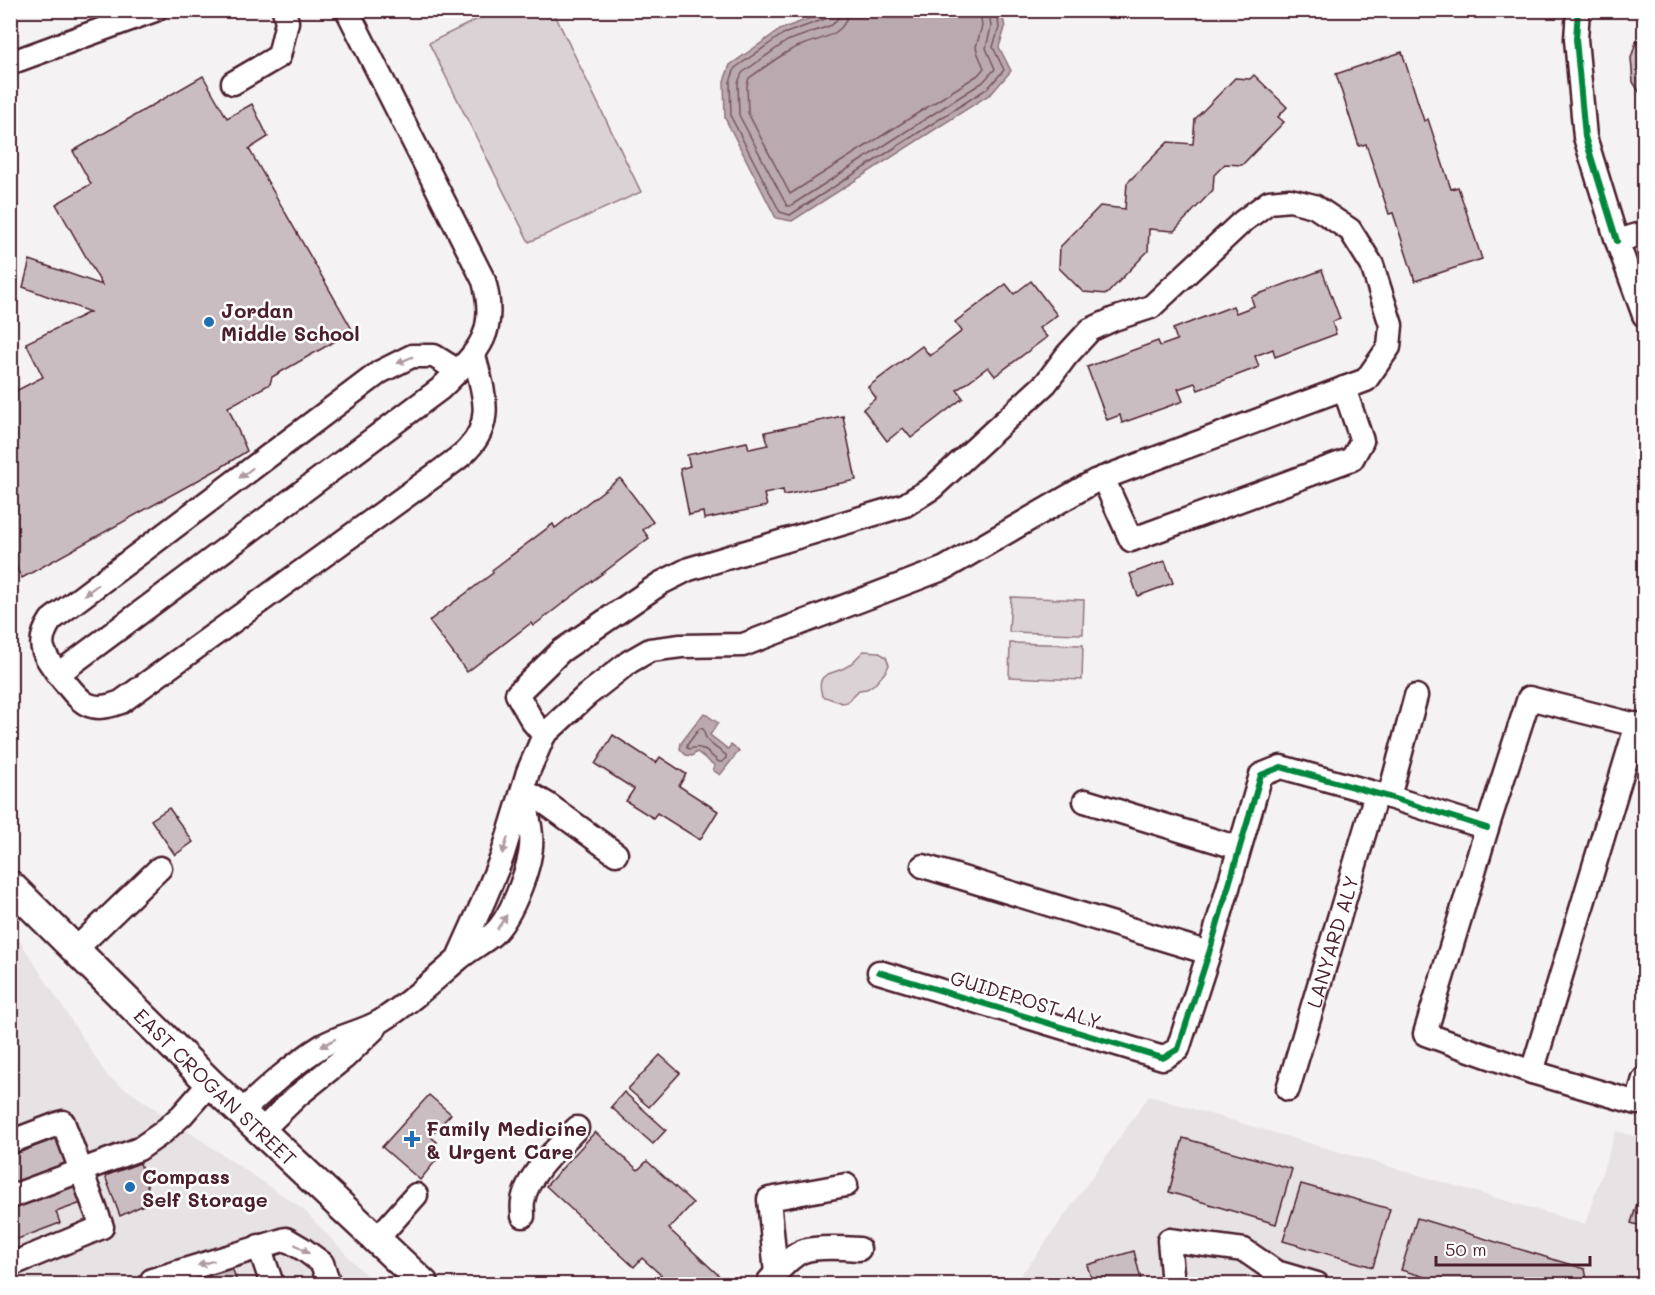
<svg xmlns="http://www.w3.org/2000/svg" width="1655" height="1295" viewBox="0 0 1655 1295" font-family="Mali,sans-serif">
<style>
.built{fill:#e7e2e3}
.green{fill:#dbd2d5;stroke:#927880;stroke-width:1.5}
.water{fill:#baa9ae;stroke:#8d727a;stroke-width:1.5}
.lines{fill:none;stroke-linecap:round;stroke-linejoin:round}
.shore{stroke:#77565f;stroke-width:1.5}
.building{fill:#cabdc1;stroke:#4a1f2b;stroke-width:1.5}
.minor-casing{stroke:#4a1f2b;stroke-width:27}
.major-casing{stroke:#4a1f2b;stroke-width:33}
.minor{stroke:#fff;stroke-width:22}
.major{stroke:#fff;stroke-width:28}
.cycleway-casing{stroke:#fff;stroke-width:10}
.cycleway{stroke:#00873e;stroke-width:6}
.oneway{fill:#ae9aa0}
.poi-dot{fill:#1f6fb2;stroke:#fff;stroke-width:2}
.labels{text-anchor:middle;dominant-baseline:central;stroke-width:5;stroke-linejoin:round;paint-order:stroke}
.poi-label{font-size:20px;font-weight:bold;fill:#4a1f2b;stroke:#fff;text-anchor:start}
.street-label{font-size:20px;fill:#4a1f2b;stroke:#fff}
</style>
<rect width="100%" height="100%" fill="#f4f2f2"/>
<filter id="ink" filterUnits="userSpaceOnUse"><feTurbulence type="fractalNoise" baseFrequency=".0167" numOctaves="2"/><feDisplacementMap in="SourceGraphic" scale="12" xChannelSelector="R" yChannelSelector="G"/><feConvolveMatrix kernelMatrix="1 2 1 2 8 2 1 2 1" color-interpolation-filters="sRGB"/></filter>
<g filter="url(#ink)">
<g class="built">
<path d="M10,926L108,1077L304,1210L374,1284H11Z"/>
<path d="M1149,1096L1585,1224L1616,1131L1644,1139V1284H1013L1036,1256Z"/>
</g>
<g class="green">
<path d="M494,11H553L641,192L529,242L429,43Z"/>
<path d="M1011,597L1084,600L1083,634L1009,632Z"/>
<path d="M1010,643L1083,645L1082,680L1009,677Z"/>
<path d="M864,651L878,652L886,657L889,665L886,671L876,683L867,689L859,690L847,702L842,703L822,696C815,671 830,676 846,667C854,663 857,656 864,651Z"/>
</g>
<g class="water">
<path d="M833,10L1002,11L1005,28L999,47L1011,71L992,93L792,221L776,218L725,118L724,81L730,65L781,29Z"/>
<path d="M704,713L718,723L710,735L728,749L731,745L739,751L720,775L713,770L715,766L697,752L692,756L686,755L680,749L681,743Z"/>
</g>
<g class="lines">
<g class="shore">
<path d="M831,10V15L828,18L783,34L735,68L730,82L731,117L780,212L790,215L988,88L1004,70L993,47L999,28L997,10"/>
<path d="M839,10L838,18L832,25L787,41L742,73L738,83L739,115L787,206H790L983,82L995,69L986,48L991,27L989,10"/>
<path d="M848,10C847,41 809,38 789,51C775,59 762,69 749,78L747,85L748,113L790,194L978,75L984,68L978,54L976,47L982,26L980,10"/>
<path d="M702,728L704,730C704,742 717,748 726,755V758L722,762H719C710,755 701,743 690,749L687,748V745L699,729Z"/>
</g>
</g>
<g class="building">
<path d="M1641,27H1644V99L1633,82L1631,58L1636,42L1641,39Z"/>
<path d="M1402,52L1424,121L1428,119L1451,189L1458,187L1482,259L1415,281L1393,213L1389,214L1366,144L1359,146L1336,74Z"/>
<path d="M1254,75L1287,107L1278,117L1284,122L1242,165L1225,164L1214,175L1213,190L1174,231L1149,229L1148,251L1107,294L1083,292L1059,268L1060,247L1100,206L1125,209L1127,183L1168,142L1193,144L1195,119L1235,78L1250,79Z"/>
<path d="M203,76L227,118L252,104L268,137L249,149L353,331L272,377L270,384L228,407L247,451L220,468L22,578L10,556V394L43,377L26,343L90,312L23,287L30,260L102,285L56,204L91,184L73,151Z"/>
<path d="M1322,270L1340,319L1332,322L1336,334L1275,357L1273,349L1255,356L1259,367L1198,390L1195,383L1178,389L1183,401L1122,423L1120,415L1107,420L1087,367L1158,341L1160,346L1177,340L1173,329L1233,306L1236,313L1254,306L1251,297Z"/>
<path d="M1031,281L1057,315L1039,328L1047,337L995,376L988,367L957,390L963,398L911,438L903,428L887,441L863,409L876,398L868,387L922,346L930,356L962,331L955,322L1006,284L1014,294Z"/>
<path d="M843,416L856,480L784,495L783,490L764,494L767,506L704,519L703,512L689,515L680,469L690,466L687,455L747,442L749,449L768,445L765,432Z"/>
<path d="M620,478L653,522L643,530L649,538L533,626L531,623L467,672L429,621L493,573L492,570L553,524L555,528Z"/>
<path d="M1165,561L1173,583L1138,596L1130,574Z"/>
<path d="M613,735L656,763L660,757L686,774L679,786L718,811L700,840L657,813L653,818L626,801L634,789L595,764Z"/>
<path d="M169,808L193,842L175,855L151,820Z"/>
<path d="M660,1055L680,1073L649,1107L628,1089Z"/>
<path d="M624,1092L666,1130L653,1144L611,1107Z"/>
<path d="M429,1095L451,1114L430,1136L437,1142L431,1151L439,1157L420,1180L382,1147Z"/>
<path d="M595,1132L638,1170L647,1161L693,1203L669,1229L728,1284H671L642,1258L634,1267L546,1186Z"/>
<path d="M57,1138L67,1164L10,1185V1156Z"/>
<path d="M1183,1138L1292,1169L1276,1224L1169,1192Z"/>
<path d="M140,1163L152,1201L120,1216L105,1176Z"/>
<path d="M1644,1181V1227L1631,1223Z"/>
<path d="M77,1184L84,1202L56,1212L60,1223L10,1242V1209Z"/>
<path d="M1301,1184L1390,1209L1373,1267L1283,1241Z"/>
<path d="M1417,1218L1585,1269L1588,1284H1449L1401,1270Z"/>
<path d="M1134,1251L1142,1284H1093L1087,1265Z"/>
<path d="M231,1265L238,1284H175Z"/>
</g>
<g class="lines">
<defs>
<g id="minor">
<path d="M347,10L484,281C499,336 476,353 440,389L58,674C80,699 85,716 121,702L442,470C451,463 461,457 468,449C496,420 482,389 474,355"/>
<path d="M1578,10L1576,39L1585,137L1617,241"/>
<path d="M10,63L155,10"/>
<path d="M233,83L279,56L287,22L284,10"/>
<path d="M1644,233L1617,241L1644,315"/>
<path d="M1103,478L1131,540L1352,459L1362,441L1344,388"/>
<path d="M58,674C43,653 35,644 51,620L380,372L412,356H434L458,371"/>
<path d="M1644,727L1529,698L1487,828L1425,1034L1532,1072L1637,1103L1644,1079"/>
<path d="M523,790L547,804L616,854"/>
<path d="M1389,797L1416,696"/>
<path d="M1085,801L1239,848"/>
<path d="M923,866L1209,953"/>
<path d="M76,949L160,868"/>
<path d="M457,960L484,900L502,857L528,772L544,735L587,695L629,662L650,650L681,646L743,645L945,568L1095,481L1366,380L1389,347L1391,325L1372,265L1350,230L1314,206L1290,200L1269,202L1242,222L1151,307L1114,319L1090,330L1067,355L1046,383L932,488L905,505L689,569L661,583L561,651L517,694L533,722L544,735"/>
<path d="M879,972L1163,1058L1178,1049L1209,953L1261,775L1281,767L1389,797L1487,828"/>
<path d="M1532,1072L1637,724"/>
<path id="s1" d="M1288,1089L1376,794"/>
<path d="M241,1112C267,1088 293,1064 322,1046C341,1035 363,1032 381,1021C407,1005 433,981 456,961C467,951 481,944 492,935C512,918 534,860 531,835C530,821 526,808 524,794"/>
<path d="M261,1131L297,1096L344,1058L375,1028"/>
<path d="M10,1142L63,1122L102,1227L10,1265"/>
<path d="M10,1197L139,1149L162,1133L182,1115L210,1083"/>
<path d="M523,1216C523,1211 522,1206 523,1201C527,1175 559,1146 577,1128"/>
<path d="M376,1240L416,1195"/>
<path d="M259,1246L272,1284"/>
<path d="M776,1274L769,1199L846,1185"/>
<path d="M769,1281C779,1271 788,1258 801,1252C814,1246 845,1248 859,1249"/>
<path d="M154,1284L152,1280L286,1239L303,1249L322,1263L329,1284"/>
<path d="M1173,1284L1169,1240L1244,1250L1276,1272L1317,1284"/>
</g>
<g id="major">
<path id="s2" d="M10,885L210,1083L424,1284"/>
</g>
</defs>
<use href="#minor" class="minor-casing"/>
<use href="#major" class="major-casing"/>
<use href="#minor" class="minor"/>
<use href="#major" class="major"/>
<defs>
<g id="cycleway">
<path d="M1578,10L1576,39L1585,137L1617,241"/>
<path d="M879,972L1163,1058L1178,1049L1209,953L1261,775L1281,767L1389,797L1487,828"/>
</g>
</defs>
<use href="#cycleway" class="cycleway-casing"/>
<use href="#cycleway" class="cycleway"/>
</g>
<defs><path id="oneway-solid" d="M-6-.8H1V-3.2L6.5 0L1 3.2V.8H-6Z" transform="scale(1.5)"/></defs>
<g class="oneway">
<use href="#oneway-solid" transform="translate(405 360) rotate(157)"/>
<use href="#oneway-solid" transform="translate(246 473) rotate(143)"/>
<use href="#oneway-solid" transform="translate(91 590) rotate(143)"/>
<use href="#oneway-solid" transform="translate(505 846) rotate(108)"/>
<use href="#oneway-solid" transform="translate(502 922) rotate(-55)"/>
<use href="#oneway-solid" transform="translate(328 1043) rotate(150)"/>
<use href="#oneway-solid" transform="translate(302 1249) rotate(33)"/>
<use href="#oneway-solid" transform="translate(206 1263) rotate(163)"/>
</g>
</g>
<g class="poi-dot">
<circle cx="209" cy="322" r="6"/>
<path d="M409 1130h6v6h6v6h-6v6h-6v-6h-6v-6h6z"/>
<circle cx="130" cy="1187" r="6"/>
</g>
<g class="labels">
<g class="poi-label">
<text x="221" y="310">Jordan<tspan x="221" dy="23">Middle School</tspan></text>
<text x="426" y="1128">Family Medicine<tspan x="426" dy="23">&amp; Urgent Care</tspan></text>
<text x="142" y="1176">Compass<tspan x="142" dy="23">Self Storage</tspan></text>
</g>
<g class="street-label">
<text stroke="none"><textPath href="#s1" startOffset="154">LANYARD ALY</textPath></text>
<text transform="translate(1026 999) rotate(17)">GUIDEPOST ALY</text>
<text stroke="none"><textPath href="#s2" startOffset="288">EAST CROGAN STREET</textPath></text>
</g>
</g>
<rect width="1655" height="1295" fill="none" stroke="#fff" stroke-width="36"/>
<rect x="18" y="18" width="1619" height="1259" fill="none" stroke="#4a1f2b" stroke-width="2" filter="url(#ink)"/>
<path d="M1436 1256v9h154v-9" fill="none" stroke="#4a1f2b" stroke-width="3"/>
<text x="1445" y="1256" font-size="18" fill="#4a1f2b" stroke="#ffffff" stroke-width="4.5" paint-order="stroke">50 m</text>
</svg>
